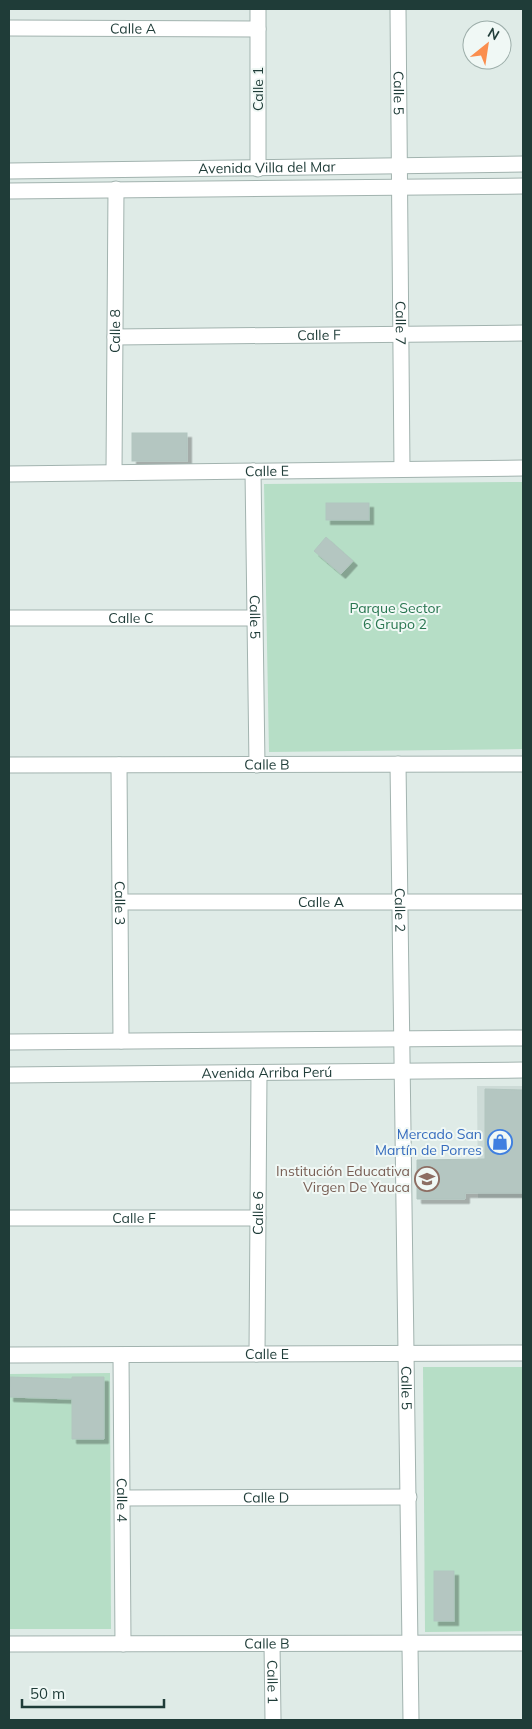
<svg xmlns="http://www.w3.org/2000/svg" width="532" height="1729" viewBox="0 0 532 1729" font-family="Mulish,sans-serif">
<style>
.built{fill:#cddbd7}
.green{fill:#b6dec6}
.building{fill:#b4c6c1;stroke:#b1c5bf;filter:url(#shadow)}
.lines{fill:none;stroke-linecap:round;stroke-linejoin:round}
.minor-casing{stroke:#a2b3af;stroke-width:17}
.minor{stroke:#fff;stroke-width:15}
.labels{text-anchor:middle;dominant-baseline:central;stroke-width:4;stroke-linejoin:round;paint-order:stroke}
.street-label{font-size:14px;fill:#1f3c38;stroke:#f0f8f5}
.park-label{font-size:14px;fill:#27754f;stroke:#f0f8f5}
.shop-label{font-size:14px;fill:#366cbe;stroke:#f0f8f5;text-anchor:end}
.education-label{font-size:14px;fill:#785e54;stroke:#f0f8f5;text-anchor:end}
</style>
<defs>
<filter id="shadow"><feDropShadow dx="4.5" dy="4.5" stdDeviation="0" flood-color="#0004"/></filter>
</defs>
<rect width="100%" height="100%" fill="#dfebe7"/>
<path class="built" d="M477,1086H523V1198H478Z"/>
<g class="green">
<path d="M523,482V749L269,752L264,484Z"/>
<path d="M423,1367H523V1631L425,1632Z"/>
<path d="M110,1373L111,1629H9V1374Z"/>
</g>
<g class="building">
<rect x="132" y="433" width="55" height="28"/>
<rect x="326" y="503" width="43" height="17"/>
<path d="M326,537L353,561L341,574L314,551Z"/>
<path d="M485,1089L523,1090V1193H465V1199H417V1160L485,1159Z"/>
<path d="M10,1377L72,1379V1377H104V1439H72V1399L9,1397Z"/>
<rect x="434" y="1571" width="20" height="50"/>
</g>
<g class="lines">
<defs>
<g id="minor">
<path d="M258,9V169"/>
<path id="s1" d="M398,9L402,469"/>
<path id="s2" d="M9,28L258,29"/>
<path id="s3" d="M9,171L523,164"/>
<path d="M9,191L523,186"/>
<path id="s4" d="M115,337L523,333"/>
<path id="s5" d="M253,471L257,765"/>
<path id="s6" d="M114,472L116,189"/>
<path id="s7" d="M9,474L523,468"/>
<path id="s8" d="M9,618H255"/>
<path id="s9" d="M398,764L411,1720"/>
<path id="s10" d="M9,765L523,764"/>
<path id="s11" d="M119,765L121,1041"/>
<path id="s12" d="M120,902H523"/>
<path d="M9,1042L523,1038"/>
<path id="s13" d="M9,1075L523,1070"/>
<path id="s14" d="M9,1218H258"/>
<path id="s15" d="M257,1354L259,1073"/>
<path id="s16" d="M9,1355L523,1353"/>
<path id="s17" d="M121,1355L123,1644"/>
<path id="s18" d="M122,1498L409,1497"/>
<path id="s19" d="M9,1644L523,1643"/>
<path id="s20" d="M272,1644L273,1720"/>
</g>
</defs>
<use href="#minor" class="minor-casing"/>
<use href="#minor" class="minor"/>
</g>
<defs>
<symbol id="shop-ring" viewBox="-11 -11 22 22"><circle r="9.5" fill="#f0f8f5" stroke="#3f7fe0" stroke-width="1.5"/><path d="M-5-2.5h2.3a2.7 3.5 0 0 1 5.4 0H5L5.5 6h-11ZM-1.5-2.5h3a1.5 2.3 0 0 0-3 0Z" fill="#3f7fe0"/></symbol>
<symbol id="school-ring" viewBox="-11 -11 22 22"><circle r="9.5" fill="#f0f8f5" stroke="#8d6e63" stroke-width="1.5"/><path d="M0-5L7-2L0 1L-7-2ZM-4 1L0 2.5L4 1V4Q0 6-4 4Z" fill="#8d6e63"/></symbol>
</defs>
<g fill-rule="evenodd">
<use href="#shop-ring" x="486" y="1128" width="28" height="28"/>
<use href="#school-ring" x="413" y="1165" width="28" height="28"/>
</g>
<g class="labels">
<g class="street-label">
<text stroke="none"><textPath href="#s2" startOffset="124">Calle A</textPath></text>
<text transform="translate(258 89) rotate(-90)">Calle 1</text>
<text stroke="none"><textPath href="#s1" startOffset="84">Calle 5</textPath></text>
<text stroke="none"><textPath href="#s3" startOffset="258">Avenida Villa del Mar</textPath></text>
<text stroke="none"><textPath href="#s1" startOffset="314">Calle 7</textPath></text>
<text stroke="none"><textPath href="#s6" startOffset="141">Calle 8</textPath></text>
<text stroke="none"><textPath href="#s4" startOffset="204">Calle F</textPath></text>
<text stroke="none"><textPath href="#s7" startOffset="258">Calle E</textPath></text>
<text stroke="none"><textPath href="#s8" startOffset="122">Calle C</textPath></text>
<text stroke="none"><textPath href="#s5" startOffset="146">Calle 5</textPath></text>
<text stroke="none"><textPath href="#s10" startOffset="258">Calle B</textPath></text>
<text stroke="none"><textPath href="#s12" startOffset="201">Calle A</textPath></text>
<text stroke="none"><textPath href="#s11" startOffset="138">Calle 3</textPath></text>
<text stroke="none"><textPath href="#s9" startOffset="146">Calle 2</textPath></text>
<text stroke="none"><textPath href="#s13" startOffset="258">Avenida Arriba Perú</textPath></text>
<text stroke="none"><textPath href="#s15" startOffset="141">Calle 6</textPath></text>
<text stroke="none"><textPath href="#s14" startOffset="125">Calle F</textPath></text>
<text stroke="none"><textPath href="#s16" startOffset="258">Calle E</textPath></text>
<text stroke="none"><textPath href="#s9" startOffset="624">Calle 5</textPath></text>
<text stroke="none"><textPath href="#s18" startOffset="144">Calle D</textPath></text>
<text stroke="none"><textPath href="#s17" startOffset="145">Calle 4</textPath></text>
<text stroke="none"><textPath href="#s19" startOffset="258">Calle B</textPath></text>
<text stroke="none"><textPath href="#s20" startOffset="38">Calle 1</textPath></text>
</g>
<g class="park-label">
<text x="395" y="608">Parque Sector<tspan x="395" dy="16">6 Grupo 2</tspan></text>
</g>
<g class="shop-label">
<text x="482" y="1134">Mercado San<tspan x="482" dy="16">Martín de Porres</tspan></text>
</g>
<g class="education-label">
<text x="410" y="1171">Institución Educativa<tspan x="410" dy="16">Virgen De Yauca</tspan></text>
</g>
</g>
<rect width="532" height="1729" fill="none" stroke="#1f3c38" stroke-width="20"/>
<g transform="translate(487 45) rotate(30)"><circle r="24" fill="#f0f8f5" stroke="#9cada9"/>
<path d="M0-4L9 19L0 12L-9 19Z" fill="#fa8e4e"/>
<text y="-8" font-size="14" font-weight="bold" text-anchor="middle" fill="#1f3c38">N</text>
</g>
<path d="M22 1699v8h142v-8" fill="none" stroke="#1f3c38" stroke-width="2.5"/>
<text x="30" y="1699" font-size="15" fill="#1f3c38" stroke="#f0f8f5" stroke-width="4" paint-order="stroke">50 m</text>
</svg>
